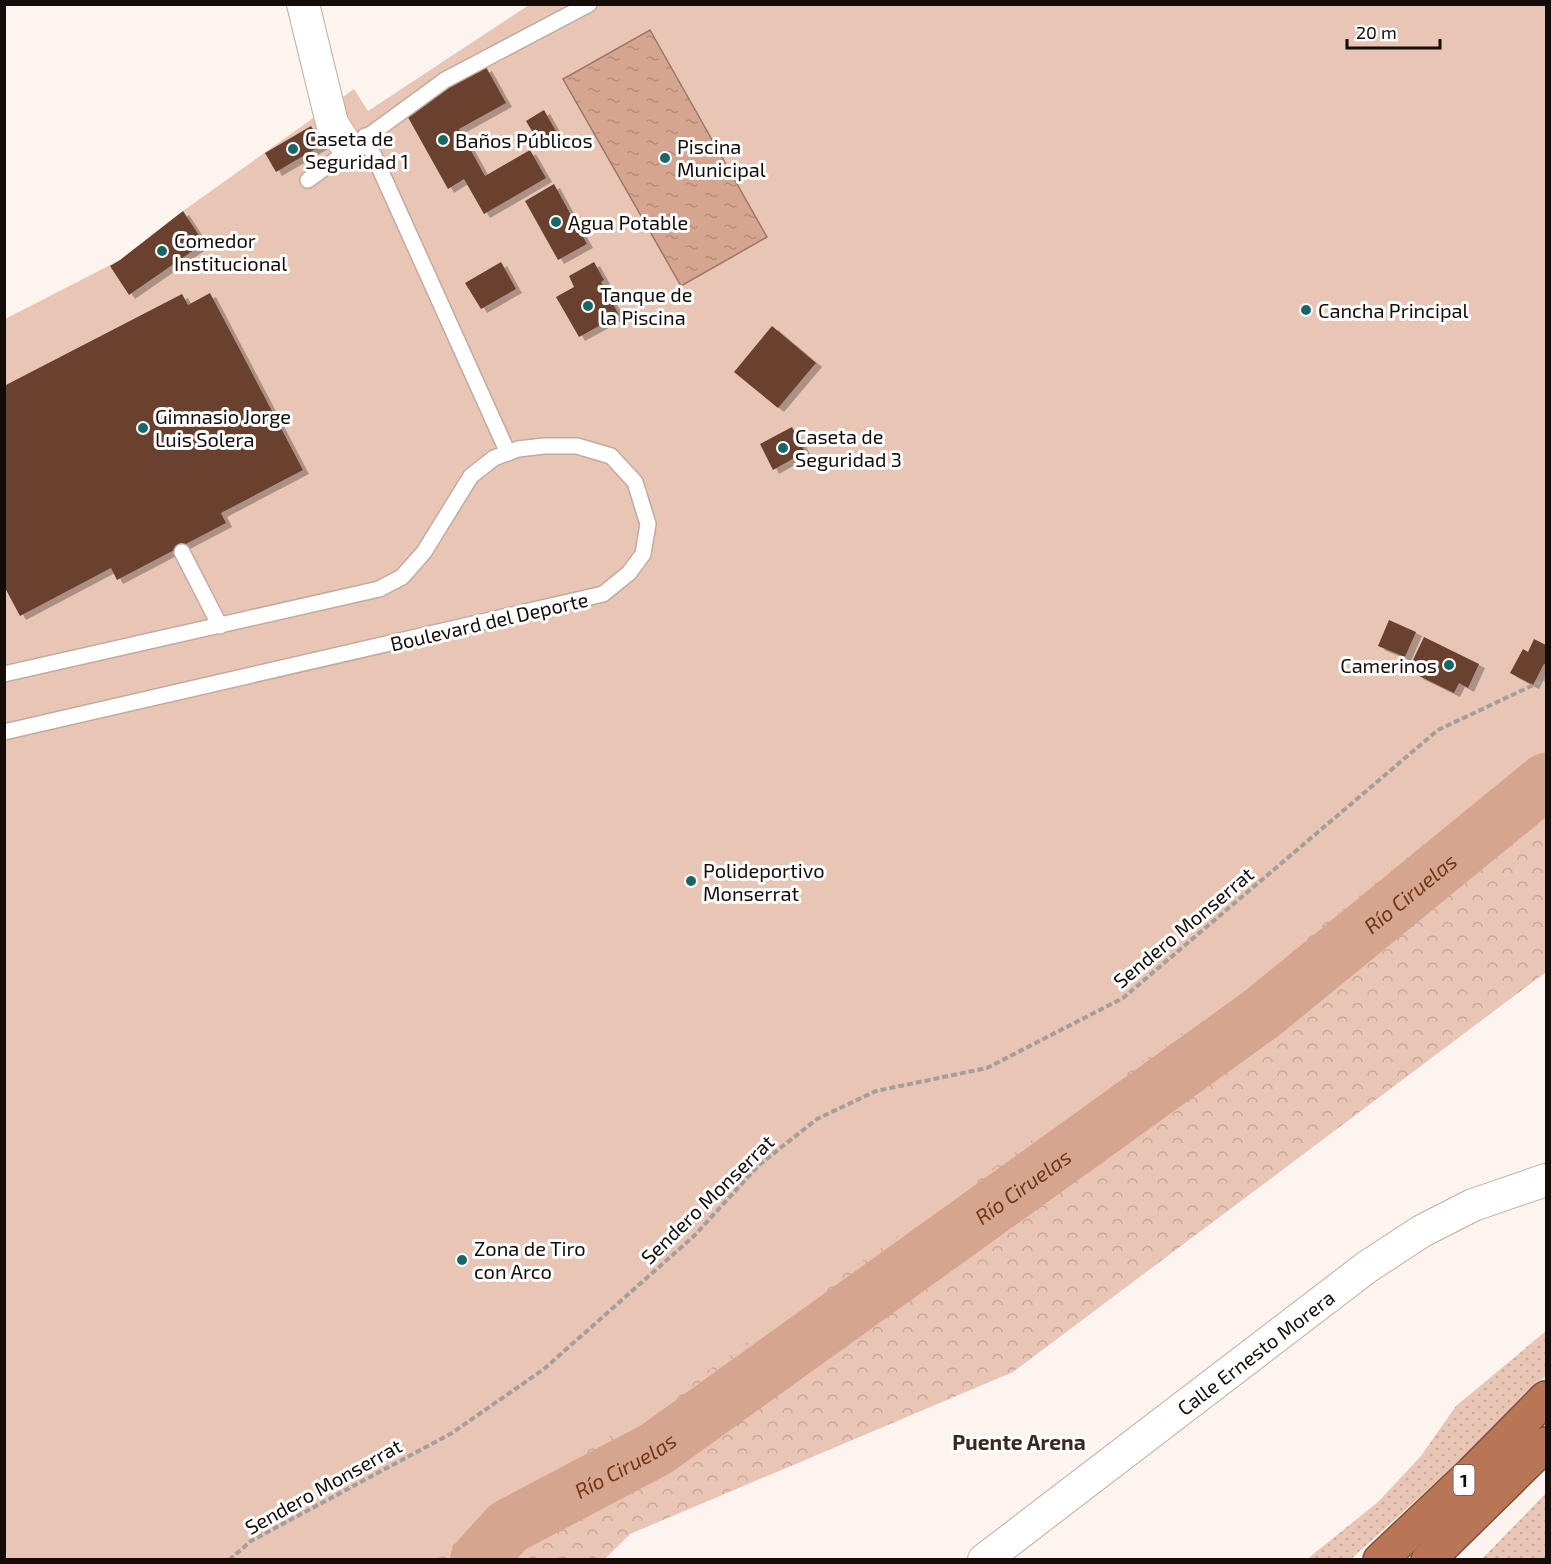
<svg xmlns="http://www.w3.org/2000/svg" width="1551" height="1564" viewBox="0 0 1551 1564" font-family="'Exo 2',sans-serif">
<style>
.grass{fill:url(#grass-dots)}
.forest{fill:url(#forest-crowns)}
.park{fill:#e9c5b5}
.water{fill:url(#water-ripples);stroke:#9b7767;stroke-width:1.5}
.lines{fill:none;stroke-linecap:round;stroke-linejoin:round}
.river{stroke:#d5a58f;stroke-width:56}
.building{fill:#6b412e;filter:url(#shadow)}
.lane-casing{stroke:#c1aba1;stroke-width:18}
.street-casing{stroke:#c1aba1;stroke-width:34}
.highway-casing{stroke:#7f513c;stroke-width:36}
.path{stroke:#a69e9a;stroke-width:4;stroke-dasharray:6 3;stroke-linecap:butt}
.lane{stroke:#fff;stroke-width:15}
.street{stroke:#fff;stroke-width:32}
.highway{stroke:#b97657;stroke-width:33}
.poi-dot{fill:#186767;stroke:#fff;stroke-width:2}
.labels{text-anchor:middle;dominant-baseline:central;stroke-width:6;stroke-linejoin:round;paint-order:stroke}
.shield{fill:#fff;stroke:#5a5553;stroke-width:1.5}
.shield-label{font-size:18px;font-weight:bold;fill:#130c09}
.poi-label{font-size:20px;fill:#130c09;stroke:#fff;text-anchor:start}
.street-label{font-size:20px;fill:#130c09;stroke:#fff}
.water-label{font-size:21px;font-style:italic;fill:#723617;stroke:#fff}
.neighbourhood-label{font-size:21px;font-weight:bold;fill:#392821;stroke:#fff}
</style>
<defs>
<pattern id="grass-dots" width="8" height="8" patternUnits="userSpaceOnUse" patternTransform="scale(1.5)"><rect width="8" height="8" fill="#e9c5b5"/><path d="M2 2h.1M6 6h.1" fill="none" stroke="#c7a89a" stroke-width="1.8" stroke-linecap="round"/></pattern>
<pattern id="forest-crowns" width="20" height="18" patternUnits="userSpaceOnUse" patternTransform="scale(1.5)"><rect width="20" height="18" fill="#e9c5b5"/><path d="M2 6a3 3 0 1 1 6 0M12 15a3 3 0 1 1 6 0" fill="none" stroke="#c7a89a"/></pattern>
<pattern id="water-ripples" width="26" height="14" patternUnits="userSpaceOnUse" patternTransform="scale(1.5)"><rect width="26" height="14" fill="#d5a58f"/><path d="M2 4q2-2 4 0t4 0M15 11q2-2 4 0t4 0" fill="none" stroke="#b68d7a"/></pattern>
<filter id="shadow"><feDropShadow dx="6" dy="4" stdDeviation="0" flood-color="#0004"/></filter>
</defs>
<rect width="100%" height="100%" fill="#fdf4ef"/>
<g class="grass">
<path d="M1546,1331V1375L1497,1427L1351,1559L1306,1560L1378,1502L1421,1456L1456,1406Z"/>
<path d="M1546,1493V1559H1482Z"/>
</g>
<path class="forest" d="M1546,671V972L1013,1372L630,1534L605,1559L294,1560Z"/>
<path class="park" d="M529,5H1546V746L1225,1003L651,1411L450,1533L432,1559L5,1560V319L120,260L183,211L354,89L368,111Z"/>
<path class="water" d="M650,30L767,237L681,286L563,79Z"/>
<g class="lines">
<path class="river" id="s1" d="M478,1560L508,1527L656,1449L1261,1014L1546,781"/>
</g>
<g class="building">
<path d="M486,67L506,103L459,129L485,176L530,150L546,178L484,214L464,179L448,189L405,112Z"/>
<path d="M544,110L557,133L539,143L526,121Z"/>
<path d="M311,126L322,145L276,172L265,153Z"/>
<path d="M554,184L587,244L558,260L525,201Z"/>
<path d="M183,211L204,243L129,295L110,266L120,260Z"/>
<path d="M501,262L516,289L481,309L465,283Z"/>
<path d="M594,262L604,280L601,282L619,315L579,337L556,297L574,287L569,276Z"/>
<path d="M210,293L303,470L221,513L226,523L117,580L111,568L20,616L4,586V386L182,294L188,305Z"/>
<path d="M772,326L816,363L778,408L734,372Z"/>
<path d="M792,427L805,452L773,470L760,444Z"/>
<path d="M1389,620L1416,632L1405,657L1378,646Z"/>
<path d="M1424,637L1479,664L1468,688L1459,683L1454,693L1417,675L1422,666L1412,662Z"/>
<path d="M1534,639L1546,645V665L1544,664L1533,685L1510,673L1523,649L1528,652Z"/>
</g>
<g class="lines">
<defs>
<g id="lane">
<path d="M365,136L508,453"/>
<path d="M308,180L445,80L589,4"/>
<path d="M182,552L220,626"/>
<path d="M4,674L379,589L402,577L424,552L471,476L494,458L518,449L544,446H577L611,456L635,482L648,524L643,554L629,573L603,594L4,732"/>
</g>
<g id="street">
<path d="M303,4L332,123L349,150"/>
<path id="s2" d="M984,1560L1367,1267L1422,1231L1473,1205L1546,1180"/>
</g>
<g id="highway">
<path d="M1380,1560L1472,1473L1546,1398"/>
<path d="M1428,1560L1546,1444"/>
</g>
</defs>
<use href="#lane" class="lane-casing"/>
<use href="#street" class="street-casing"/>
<use href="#highway" class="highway-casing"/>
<path class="path" d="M229,1560L251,1541L452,1433L544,1369L694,1236L759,1165L817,1119L876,1091L987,1068L1123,998L1438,730L1546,679"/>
<use href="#lane" class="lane"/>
<use href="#street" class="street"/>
<use href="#highway" class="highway"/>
</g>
<g class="poi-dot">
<circle cx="443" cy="140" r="6"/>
<circle cx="293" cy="149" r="6"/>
<circle cx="665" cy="158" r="6"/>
<circle cx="556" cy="222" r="6"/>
<circle cx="162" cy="251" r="6"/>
<circle cx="588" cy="306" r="6"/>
<circle cx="1306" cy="310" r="6"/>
<circle cx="143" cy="428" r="6"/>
<circle cx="783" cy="448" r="6"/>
<circle cx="1449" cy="665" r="6"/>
<circle cx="691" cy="881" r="6"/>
<circle cx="462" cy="1260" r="6"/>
</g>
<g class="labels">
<rect class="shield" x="1453.5" y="1465" width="21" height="30" rx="4.5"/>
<g class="shield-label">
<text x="1464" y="1480">1</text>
</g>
<g class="poi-label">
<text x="305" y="138">Caseta de<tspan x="305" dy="23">Seguridad 1</tspan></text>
<text x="455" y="140">Baños Públicos</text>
<text x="677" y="146">Piscina<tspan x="677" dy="23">Municipal</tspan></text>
<text x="568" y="222">Agua Potable</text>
<text x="174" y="240">Comedor<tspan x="174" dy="23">Institucional</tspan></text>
<text x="600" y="294">Tanque de<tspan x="600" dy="23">la Piscina</tspan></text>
<text x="1318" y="310">Cancha Principal</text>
<text x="155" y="416">Gimnasio Jorge<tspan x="155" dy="23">Luis Solera</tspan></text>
<text x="795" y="436">Caseta de<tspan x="795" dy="23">Seguridad 3</tspan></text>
<text x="1437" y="665" text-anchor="end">Camerinos</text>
<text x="703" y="870">Polideportivo<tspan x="703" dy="23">Monserrat</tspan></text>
<text x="474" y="1248">Zona de Tiro<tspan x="474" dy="23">con Arco</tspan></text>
</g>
<g class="street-label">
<text transform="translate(489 621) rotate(-13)">Boulevard del Deporte</text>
<text transform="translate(1183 927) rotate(-40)">Sendero Monserrat</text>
<text transform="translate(707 1199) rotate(-44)">Sendero Monserrat</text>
<text stroke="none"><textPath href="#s2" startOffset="342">Calle Ernesto Morera</textPath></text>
<text transform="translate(323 1486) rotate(-29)">Sendero Monserrat</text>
</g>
<g class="water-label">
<text stroke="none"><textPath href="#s1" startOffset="1149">Río Ciruelas</textPath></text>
<text stroke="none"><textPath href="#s1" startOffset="663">Río Ciruelas</textPath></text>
<text stroke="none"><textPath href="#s1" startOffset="177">Río Ciruelas</textPath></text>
</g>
<g class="neighbourhood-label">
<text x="1019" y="1441">Puente Arena</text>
</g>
</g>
<rect width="1551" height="1564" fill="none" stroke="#130c09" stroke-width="12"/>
<path d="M1347 39v9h93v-9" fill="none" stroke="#130c09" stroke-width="3"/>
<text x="1356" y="39" font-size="18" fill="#130c09" stroke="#ffffff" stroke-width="4.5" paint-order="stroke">20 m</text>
</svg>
